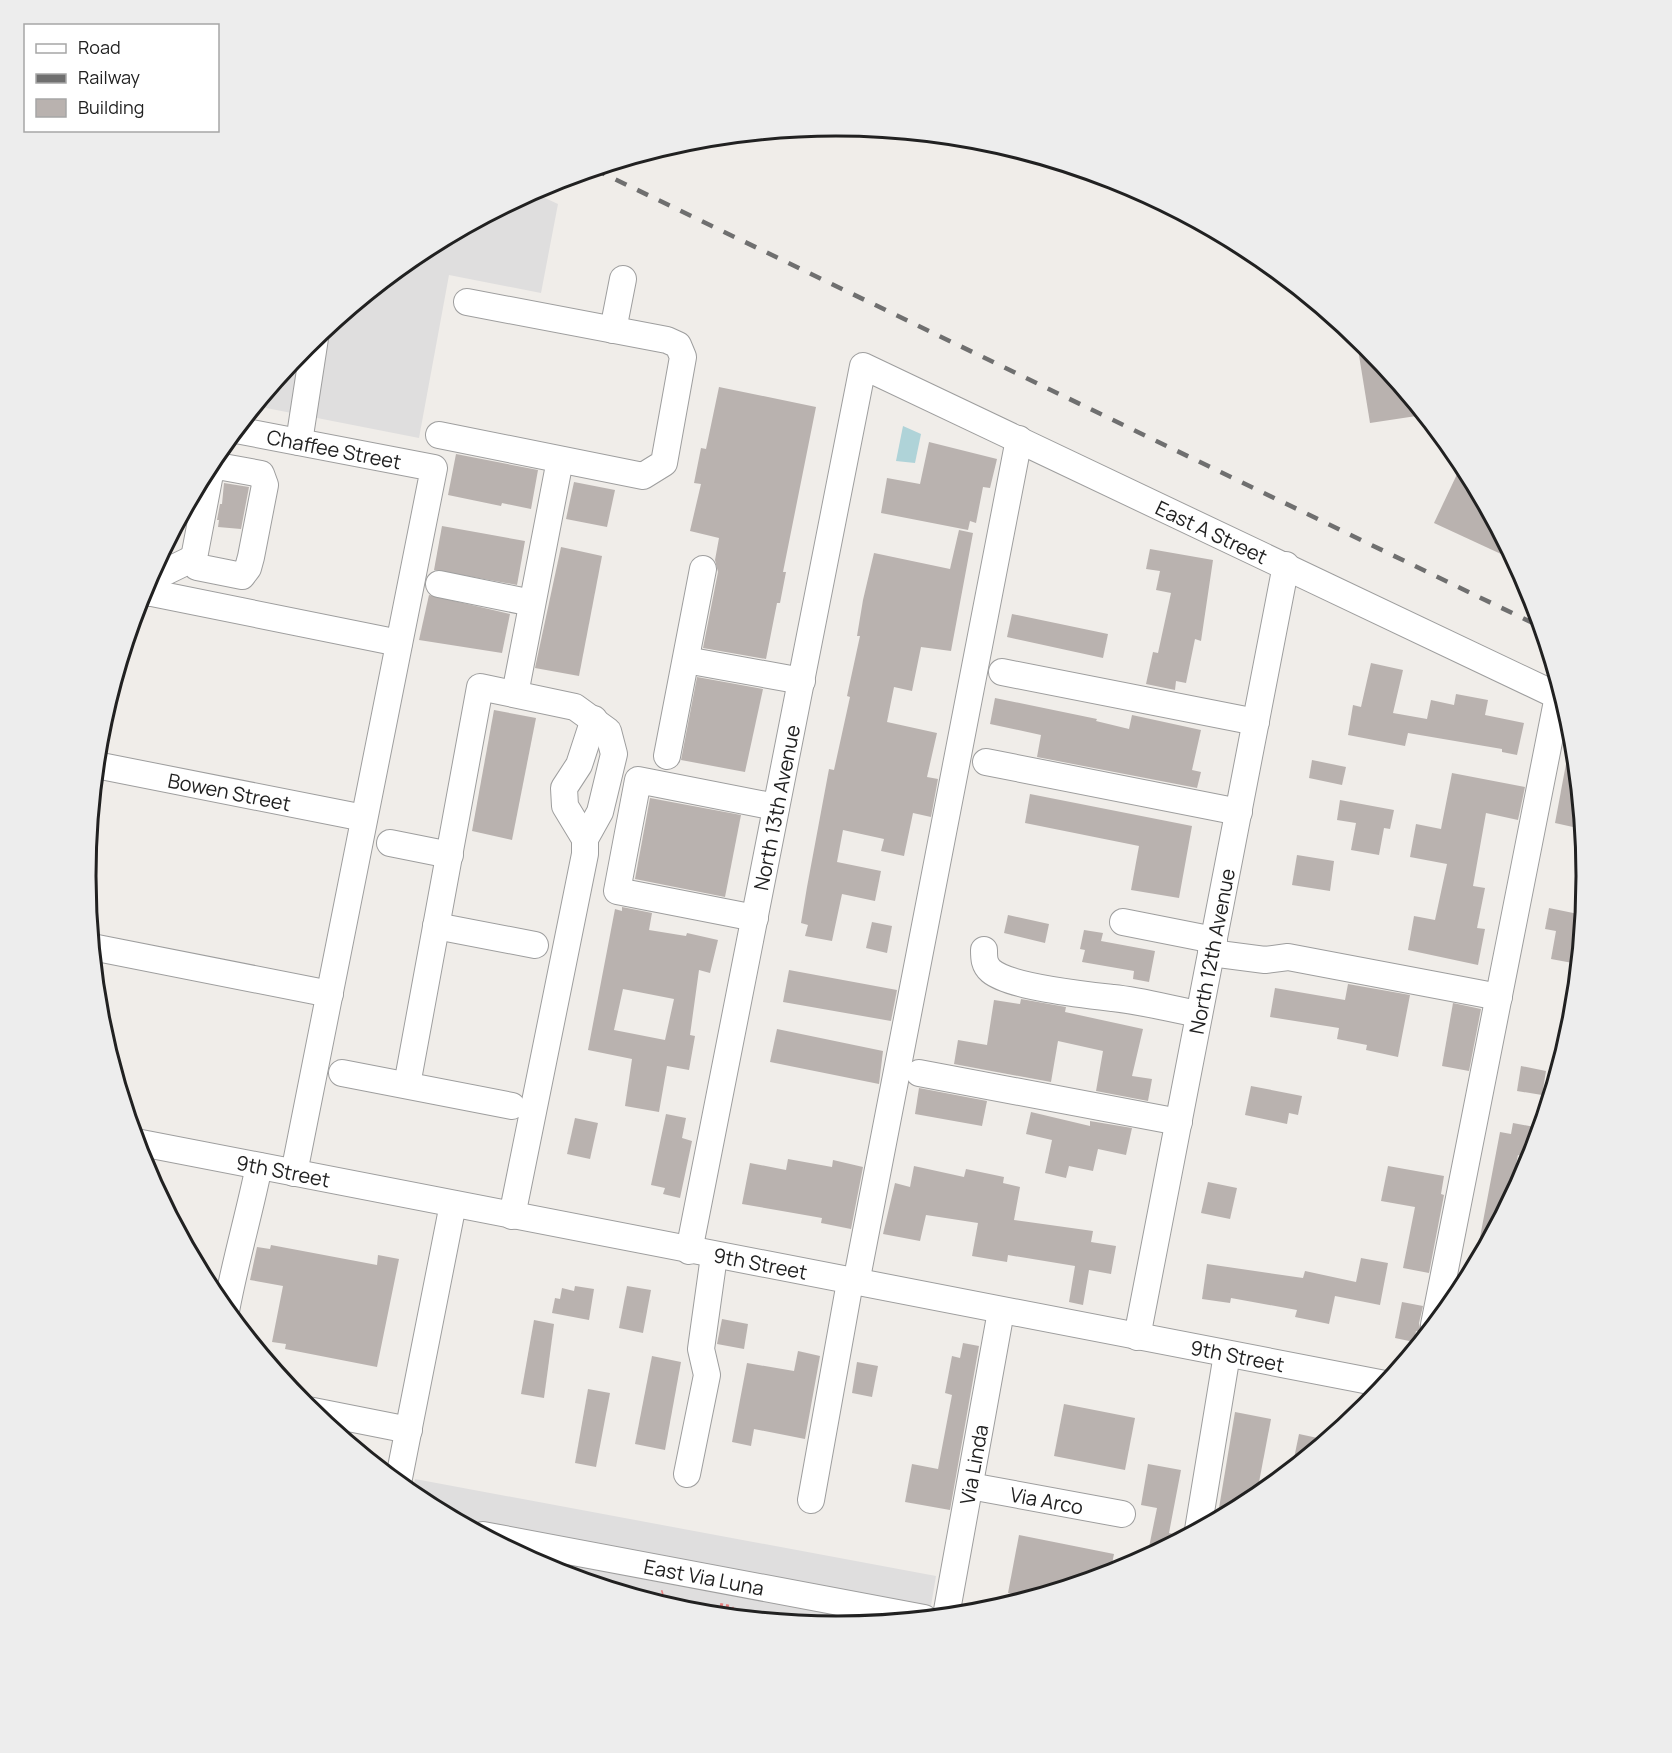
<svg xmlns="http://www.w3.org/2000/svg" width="1672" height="1753" viewBox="0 0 1672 1753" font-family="Manrope,sans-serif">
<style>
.residential{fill:#dfdede}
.water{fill:#afd3d8}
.building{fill:#b9b2af;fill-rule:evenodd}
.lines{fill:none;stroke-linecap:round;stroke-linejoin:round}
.minor-casing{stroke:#9e9e9e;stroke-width:28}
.path{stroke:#ea8080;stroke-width:4;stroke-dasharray:3 3;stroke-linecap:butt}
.minor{stroke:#fff;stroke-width:26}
.rail{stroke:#6f6f6f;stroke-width:4.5;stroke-dasharray:12 12;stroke-linecap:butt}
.labels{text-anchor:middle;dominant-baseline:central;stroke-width:4.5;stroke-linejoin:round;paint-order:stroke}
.street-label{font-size:20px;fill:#212121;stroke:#fff}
.rim{fill:none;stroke:#212121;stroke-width:3}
</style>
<rect width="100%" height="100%" fill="#f0ede9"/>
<g class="residential">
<path d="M532,192L558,204L541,293L449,275L419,438L256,406L306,346L419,252Z"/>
<path d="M415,1479L936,1576L929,1618L836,1627L689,1613L548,1570L419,1500L412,1495Z"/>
</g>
<path class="water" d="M903,426L921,434L915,463L896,461Z"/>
<g class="building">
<path d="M1356,337L1367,346L1423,415L1370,423Z"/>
<path d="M719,387L816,407L783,572H786L780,603H777L766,659L703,648L718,572L715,560L719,538L690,531L701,484L694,483L701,448L706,449Z"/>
<path d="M929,442L997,459L990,488L983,487L976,523L970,521L968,530L881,513L887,478L920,484Z"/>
<path d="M456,454L538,470L531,509L502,503L501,506L448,495Z"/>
<path d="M1459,470L1468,474L1514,560L1434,523Z"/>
<path d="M574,482L615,490L607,527L566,519Z"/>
<path d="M224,483L249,487L241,529L218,527L219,520H217L220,504H222Z"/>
<path d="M442,526L525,541L517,585L434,570Z"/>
<path d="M959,530L973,533L951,651L921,647L912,691L894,687L887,722L937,733L927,777L938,779L931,817L913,813L904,856L881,851L884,839L843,830L837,862L881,871L875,901L842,894L832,941L805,936L808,925L801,923L807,887L829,769L834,770L850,697L847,696L860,636H857L863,600L874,553L950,569Z"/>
<path d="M561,547L602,556L579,676L535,668Z"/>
<path d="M1150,549L1213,560L1201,641L1195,639L1186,683L1176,681L1175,690L1146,684L1153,652L1158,653L1171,593L1156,590L1160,571L1146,569Z"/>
<path d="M429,595L510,614L502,653L419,640Z"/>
<path d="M1012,614L1108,634L1103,658L1007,637Z"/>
<path d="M1371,663L1403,670L1393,713L1427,719L1431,700L1454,705L1456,694L1488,700L1485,715L1524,723L1517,755L1502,752V749L1408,733L1405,746L1348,735L1353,705L1361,707Z"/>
<path d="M697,677L763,689L745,772L681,760Z"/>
<path d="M995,698L1097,719L1096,721L1129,729L1132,715L1201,730L1192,770L1201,772L1197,788L1037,757L1041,735L990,724Z"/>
<path d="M494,710L536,718L512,840L472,831Z"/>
<path d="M1569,748H1574L1582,829L1555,823Z"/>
<path d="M1312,760L1346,767L1342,785L1309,778Z"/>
<path d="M1452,773L1525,787L1518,820L1486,813L1473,886L1485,888L1477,928L1485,929L1478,965L1408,950L1414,916L1435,920L1447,864L1410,857L1416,824L1441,829Z"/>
<path d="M1030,794L1192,826L1179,898L1131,890L1139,846L1025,823Z"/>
<path d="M650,798L741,815L725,897L635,879Z"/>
<path d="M1340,800L1394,810L1390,829L1384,828L1379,855L1351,850L1356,823L1337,820Z"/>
<path d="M1297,855L1334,861L1330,891L1292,885Z"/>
<path d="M622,907L652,913L649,930L686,936L687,933L718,940L710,973L699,970L690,1035L695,1036L689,1070L667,1066L659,1112L625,1106L632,1059L588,1050L615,909L622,911ZM623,989L674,999L665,1040L614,1030Z"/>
<path d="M1549,908L1583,915L1578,964L1551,959L1556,931L1545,929Z"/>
<path d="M1008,915L1049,924L1045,943L1004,933Z"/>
<path d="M872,922L892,926L887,953L866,948Z"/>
<path d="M1084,930L1103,933L1101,941L1155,951L1149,982L1133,979L1134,971L1082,962L1085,950L1080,949Z"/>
<path d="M789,970L897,990L891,1021L783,1002Z"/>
<path d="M1348,984L1410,995L1398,1057L1366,1050L1367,1045L1337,1039L1339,1028L1270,1017L1275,988L1345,1000Z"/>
<path d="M1021,999L1066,1007L1065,1012L1143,1029L1132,1076L1152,1079L1148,1101L1096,1091L1103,1051L1058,1041L1051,1082L954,1064L958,1040L987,1045L994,1000L1020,1004Z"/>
<path d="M1453,1003L1481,1009L1469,1071L1442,1066Z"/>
<path d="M777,1029L883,1051L879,1084L770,1062Z"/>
<path d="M1521,1066L1546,1071L1542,1095L1517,1091Z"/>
<path d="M1251,1086L1302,1096L1298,1115L1289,1113L1287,1124L1245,1115Z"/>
<path d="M919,1088L987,1101L982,1126L915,1114Z"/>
<path d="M1031,1112L1090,1126V1121L1132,1128L1126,1155L1098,1149L1093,1171L1069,1166L1066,1178L1045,1173L1052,1140L1026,1134Z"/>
<path d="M666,1114L686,1118L682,1138L692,1141L680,1198L663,1194L665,1188L651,1185Z"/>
<path d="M575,1118L598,1123L590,1159L567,1154Z"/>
<path d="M1513,1123L1540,1128L1531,1158L1518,1155L1511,1188L1516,1189L1481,1255L1477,1253L1500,1132L1511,1134Z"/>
<path d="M788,1159L832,1167L833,1160L863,1167L851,1229L821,1223L822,1218L742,1204L750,1163L786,1170Z"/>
<path d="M914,1166L964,1177L966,1169L1004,1177L1003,1183L1020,1187L1014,1220L1093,1231L1091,1242L1116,1246L1111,1274L1089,1270L1083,1305L1069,1302L1075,1266L1008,1255L1007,1262L972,1256L978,1223L926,1215L920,1241L883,1234L895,1183L910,1187Z"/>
<path d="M1388,1166L1444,1176L1441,1194L1444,1195L1429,1273L1403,1268L1415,1207L1381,1201Z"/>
<path d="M1208,1182L1237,1188L1230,1219L1201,1213Z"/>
<path d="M271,1245L377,1265L378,1255L399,1259L377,1367L285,1349L286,1344L272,1342L283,1286L250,1280L257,1247L270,1249Z"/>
<path d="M1361,1258L1388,1263L1380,1305L1335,1296L1329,1324L1295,1317L1297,1310L1231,1298L1230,1303L1202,1299L1207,1264L1303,1278L1305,1271L1356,1282Z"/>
<path d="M575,1286L594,1289L589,1320L552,1313L555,1298L560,1299L562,1288L574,1291Z"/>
<path d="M627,1286L651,1290L643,1333L619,1328Z"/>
<path d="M1402,1302L1423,1306L1419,1323L1421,1332L1416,1331L1414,1342L1395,1338Z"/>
<path d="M722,1319L748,1324L744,1349L717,1344Z"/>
<path d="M534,1320L554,1324L544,1398L521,1394Z"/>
<path d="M963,1343L979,1346L950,1510L905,1502L912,1464L938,1469L952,1395L945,1393L952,1356L960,1358Z"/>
<path d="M798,1351L820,1356L805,1439L754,1429L751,1446L732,1442L747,1363L794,1371Z"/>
<path d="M652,1356L681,1362L665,1450L635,1444Z"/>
<path d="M857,1362L878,1366L872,1397L852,1393Z"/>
<path d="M588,1389L610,1393L596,1467L575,1463Z"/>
<path d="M1064,1404L1135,1418L1125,1470L1054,1456Z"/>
<path d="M1235,1412L1271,1419L1256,1498L1217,1520Z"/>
<path d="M1299,1434L1327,1440L1292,1468Z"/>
<path d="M1148,1464L1181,1470L1169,1533L1185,1537L1147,1557L1157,1508L1141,1505Z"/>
<path d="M1019,1535L1114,1554L1110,1574L1033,1597L1008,1593Z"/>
</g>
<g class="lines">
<defs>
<g id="minor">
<path d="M613,330L623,279"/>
<path id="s1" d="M236,430L434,468L294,1173"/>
<path d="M439,435L643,476L664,463L683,357L678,345L667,340L467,302"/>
<path d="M299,442L315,338"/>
<path d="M212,465L261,474L265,485L251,557L248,568L242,576L197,567L194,558L213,458"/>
<path d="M439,584L532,603"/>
<path d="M142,591L399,643"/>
<path d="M150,593L155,577L194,558"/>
<path d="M686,660L802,681"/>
<path d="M1002,672L1256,722"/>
<path d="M515,694L560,460"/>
<path d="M667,756L703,569"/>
<path d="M986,762L1239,812"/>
<path id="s2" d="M96,765L364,818"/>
<path d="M585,839L565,806L564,788L579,765L594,719"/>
<path d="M390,843L450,855"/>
<path d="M755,918L617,891L638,780L776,807"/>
<path d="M1123,922L1214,940"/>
<path d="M436,926L535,945"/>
<path d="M92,947L330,994"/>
<path d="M984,950C984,958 984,965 991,971C1010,987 1086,995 1113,998C1142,1001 1171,1009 1199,1014"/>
<path d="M1211,953L1265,960L1288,957L1499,997"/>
<path d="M342,1073L512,1106"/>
<path d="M919,1073L1179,1122"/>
<path d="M407,1085L480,687L575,707L608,731L614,754L600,812L585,839V854L512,1216"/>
<path id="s3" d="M136,1142L1385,1384"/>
<path id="s4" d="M689,1251L863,366L1562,698"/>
<path d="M856,1283L1019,439"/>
<path d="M226,1311C235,1262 249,1215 259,1166"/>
<path d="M1434,1325L1558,696"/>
<path id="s5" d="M1137,1337L1286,565"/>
<path d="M308,1410L409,1430"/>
<path d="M687,1474L707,1375L701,1349L714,1256"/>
<path d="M398,1483L453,1204"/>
<path id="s6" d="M970,1486L1122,1514"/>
<path d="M811,1500L850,1282"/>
<path d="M1198,1530L1227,1354"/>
<path id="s7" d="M483,1535L924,1618"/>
<path id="s8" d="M946,1616L1001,1311"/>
</g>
</defs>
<use href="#minor" class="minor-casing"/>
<g class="path">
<path d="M638,1597L658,1601"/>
<path d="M657,1603L660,1593L663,1592"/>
<path d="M720,1605L731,1607L738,1617"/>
</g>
<use href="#minor" class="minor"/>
<path class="rail" d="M594,169L1541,627"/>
</g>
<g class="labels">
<g class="street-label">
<text stroke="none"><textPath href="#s1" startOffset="100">Chaffee Street</textPath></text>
<text stroke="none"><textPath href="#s4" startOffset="1288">East A Street</textPath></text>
<text stroke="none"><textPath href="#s2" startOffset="136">Bowen Street</textPath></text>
<text stroke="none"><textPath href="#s4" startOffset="452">North 13th Avenue</textPath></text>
<text stroke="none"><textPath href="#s5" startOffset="393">North 12th Avenue</textPath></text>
<text stroke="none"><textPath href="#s3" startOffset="150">9th Street</textPath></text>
<text stroke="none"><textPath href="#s3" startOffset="636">9th Street</textPath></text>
<text stroke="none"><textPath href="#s3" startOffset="1122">9th Street</textPath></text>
<text stroke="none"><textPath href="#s8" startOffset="154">Via Linda</textPath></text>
<text stroke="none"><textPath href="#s6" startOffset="78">Via Arco</textPath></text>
<text stroke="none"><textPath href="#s7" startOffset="225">East Via Luna</textPath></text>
</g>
</g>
<path d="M0 0H1672V1753H0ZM96 876a740 740 0 1 1 1480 0a740 740 0 1 1-1480 0Z" fill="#ededed" fill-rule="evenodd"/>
<path class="rim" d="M96 876a740 740 0 1 1 1480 0a740 740 0 1 1-1480 0Z"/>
<rect x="24" y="24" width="195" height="108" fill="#ffffff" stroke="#a6a6a6" stroke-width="1.5"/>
<rect x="36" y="44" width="30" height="9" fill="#ffffff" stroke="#a6a6a6" stroke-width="1.5"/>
<text x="78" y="54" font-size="18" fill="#212121">Road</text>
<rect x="36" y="74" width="30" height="9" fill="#6f6f6f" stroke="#a6a6a6" stroke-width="1.5"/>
<text x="78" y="84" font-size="18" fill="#212121">Railway</text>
<rect x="36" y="99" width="30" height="18" fill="#b9b2af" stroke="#a6a6a6" stroke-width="1.5"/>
<text x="78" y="114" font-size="18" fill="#212121">Building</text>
</svg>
